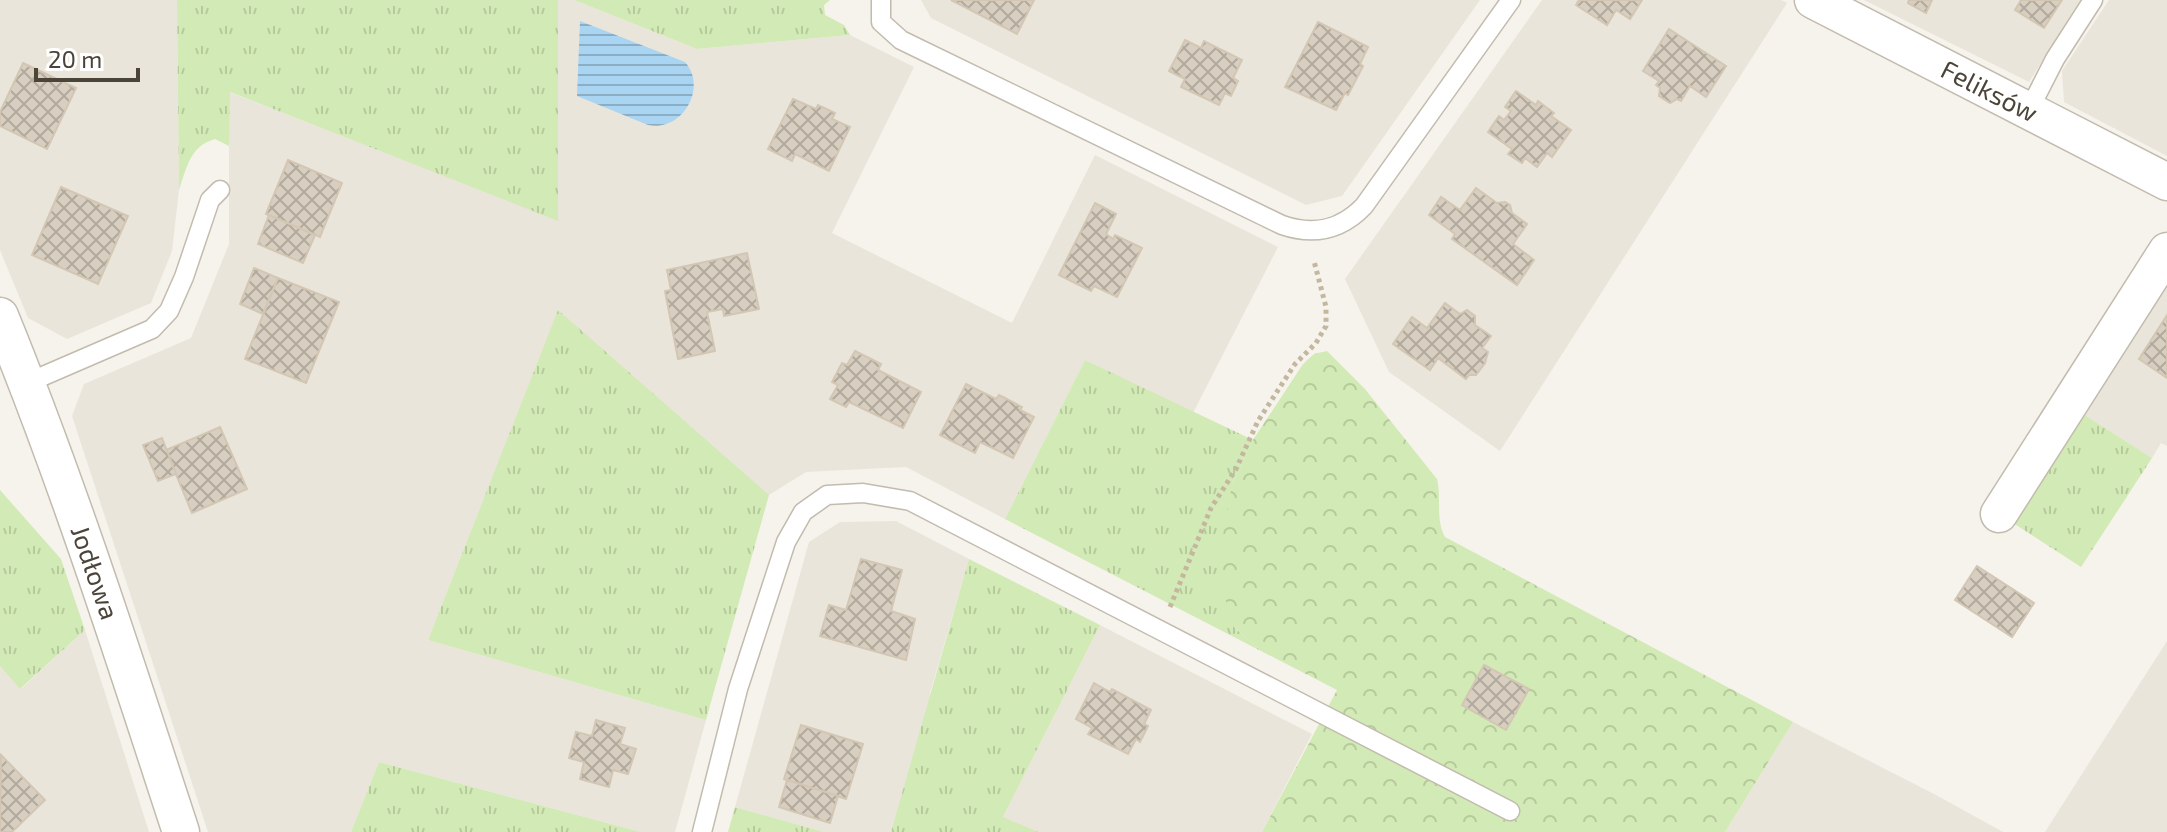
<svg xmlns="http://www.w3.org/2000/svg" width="2167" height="832" viewBox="0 0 2167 832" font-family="'Exo 2',sans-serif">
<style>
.residential{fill:#eae5da}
.grass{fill:url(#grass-tufts)}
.forest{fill:url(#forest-crowns)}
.water{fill:url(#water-rules)}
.building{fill:url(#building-cross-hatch);stroke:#d3c7b4;stroke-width:2}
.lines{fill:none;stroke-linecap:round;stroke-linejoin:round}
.lane-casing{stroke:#c2bbae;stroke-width:21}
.street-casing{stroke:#c2bbae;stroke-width:39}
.path{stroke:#c4b79f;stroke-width:5;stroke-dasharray:4 4;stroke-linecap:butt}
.lane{stroke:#fff;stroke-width:18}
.street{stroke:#fff;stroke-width:36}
.labels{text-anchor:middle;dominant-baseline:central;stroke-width:6;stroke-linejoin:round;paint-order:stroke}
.street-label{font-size:26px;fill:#4b4439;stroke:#fff}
</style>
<defs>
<pattern id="grass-tufts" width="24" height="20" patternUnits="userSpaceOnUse" patternTransform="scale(2)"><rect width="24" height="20" fill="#d2eab5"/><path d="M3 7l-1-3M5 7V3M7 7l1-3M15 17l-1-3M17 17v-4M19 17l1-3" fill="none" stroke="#b6ca9c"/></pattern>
<pattern id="forest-crowns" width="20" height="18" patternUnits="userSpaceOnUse" patternTransform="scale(2)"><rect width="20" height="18" fill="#d2eab5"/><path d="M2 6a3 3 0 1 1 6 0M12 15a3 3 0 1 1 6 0" fill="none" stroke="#b6ca9c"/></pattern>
<pattern id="water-rules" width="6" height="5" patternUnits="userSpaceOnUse" patternTransform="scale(2)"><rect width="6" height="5" fill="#a9d4f2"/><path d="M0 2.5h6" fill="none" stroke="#8caec5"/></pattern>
<pattern id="building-cross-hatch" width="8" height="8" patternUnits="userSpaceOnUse" patternTransform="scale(2)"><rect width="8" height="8" fill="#d8cfc1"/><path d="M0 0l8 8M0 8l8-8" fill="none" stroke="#b1aa9e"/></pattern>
</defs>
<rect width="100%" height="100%" fill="#f6f3ec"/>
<g class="residential">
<path d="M0,0H177L179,190L172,251L151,303L67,339L28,318L0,250Z"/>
<path d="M558,0H574L697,49L850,35L914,67L832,233L1012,323L1095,155L1278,247L1193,413L1085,360L1005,519L906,467L806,472L769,495L558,311L428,640L706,720L675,832H641L379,762L351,832H208L72,416L84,384L191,338L229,244V92L558,220Z"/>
<path d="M921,0H1480L1342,196L1306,205L931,18Z"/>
<path d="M1542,0H1781L1787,3L1500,451L1389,372L1345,279Z"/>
<path d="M1864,0H2081L2029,82Z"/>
<path d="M2109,0H2167V156L2064,102L2062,71Z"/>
<path d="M2167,275V446L2161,443L2152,458L2080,412Z"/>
<path d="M896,521L969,559L930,693L1003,817L1100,625L1312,734L1262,832H824L735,807L809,542L840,522Z"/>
<path d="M85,630L149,832H0V666L21,689Z"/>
<path d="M2167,641V832H2045Z"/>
<path d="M1793,722L1936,795L2003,832H1725Z"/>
</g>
<g class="grass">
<path d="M177,0H558V221L230,92L229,146L215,139C190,146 187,167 179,190Z"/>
<path d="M574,0H830L824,5L825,15L844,25L850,35L697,49Z"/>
<path d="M558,310L769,495L706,720L428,640Z"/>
<path d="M1085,360L1253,440L1232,484L1233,626L1261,651L1005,519Z"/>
<path d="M2080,412L2152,458L2081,567L2010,521Z"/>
<path d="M0,490L61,559L85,630L20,689L0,666Z"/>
<path d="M969,559L1100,625L1003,817L1038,832H891Z"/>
<path d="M379,762L641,832H351Z"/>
<path d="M735,807L824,832H728Z"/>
</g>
<path class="forest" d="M1327,351L1365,389L1437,479C1442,499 1435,519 1445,537L1793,722L1725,832H1262L1337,690L1261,651L1233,626L1217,569L1232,484L1253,440L1303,364L1314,354Z"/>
<path class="water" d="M580,21L685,62C708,88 682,132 648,125L577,96Z"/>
<g class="building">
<path d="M951,0H1034L1017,34Z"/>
<path d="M1579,0H1642L1630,19L1616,10L1607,25L1576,5Z"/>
<path d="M1909,0H1932L1926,13L1908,3Z"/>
<path d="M2021,0H2062L2044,28L2015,10Z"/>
<path d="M1318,22L1368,47L1360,64L1363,66L1348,95L1345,93L1336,110L1285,87Z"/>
<path d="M1669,29L1726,66L1706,97L1690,86L1681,101L1677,99L1670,103L1659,96L1660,88L1656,85L1659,81L1643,71Z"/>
<path d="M1185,40L1201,48L1204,41L1242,60L1233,78L1238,81L1231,96L1225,93L1219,105L1181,87L1185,79L1169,71Z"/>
<path d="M23,63L76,88L47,149L0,126V112Z"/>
<path d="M1516,91L1536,105L1538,101L1554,113L1551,116L1571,130L1552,157L1547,153L1537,167L1525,158L1522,163L1508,154L1512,149L1488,132L1499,116L1504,120L1511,111L1505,107Z"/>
<path d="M793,99L816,109L818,105L835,113L832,119L850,127L829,171L795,154L792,161L768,149Z"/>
<path d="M288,160L342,183L320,237L266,214Z"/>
<path d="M61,187L128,216L98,284L32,255Z"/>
<path d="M1476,188L1497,203L1505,202L1510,205L1512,213L1527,224L1513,244L1534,260L1517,285L1452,239L1455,234L1429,215L1441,197L1460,210Z"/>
<path d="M1095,203L1116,214L1106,234L1113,239L1115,235L1142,248L1117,297L1094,286L1091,291L1059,275Z"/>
<path d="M269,215L315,235L303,263L258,244Z"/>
<path d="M747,253L759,309L724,316L723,309L707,312L715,351L678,359L665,291L671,290L667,270Z"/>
<path d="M254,268L278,278L263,314L240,304Z"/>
<path d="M278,278L339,302L306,383L245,359Z"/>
<path d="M1445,303L1460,314L1467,310L1475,316V325L1491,336L1482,348L1488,352L1485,363L1476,375H1469L1466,379L1438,358L1430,370L1393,344L1412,317L1427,328Z"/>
<path d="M2167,315V378L2139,359Z"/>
<path d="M855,351L881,364L878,370L921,392L903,428L849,402L846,407L830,399L838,385L832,382L842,363L847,365Z"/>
<path d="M966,384L996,399L999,395L1003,397L1022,407L1020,410L1034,417L1013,458L980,442L975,453L940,435Z"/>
<path d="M220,427L247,489L192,513L166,450Z"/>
<path d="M162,438L176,474L158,481L143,445Z"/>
<path d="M861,559L902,570L891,611L915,619L906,660L820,636L829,605L846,610Z"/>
<path d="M1977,566L2034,603L2012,637L1955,600Z"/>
<path d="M1484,665L1529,689L1506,730L1462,705Z"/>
<path d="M1094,683L1110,692L1112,689L1151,710L1144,724L1148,726L1140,742L1136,739L1128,754L1088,734L1092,728L1076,719Z"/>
<path d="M596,720L625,728L620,744L636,749L628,774L613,770L609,787L580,779L584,762L569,758L576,732L592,736Z"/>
<path d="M801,725L863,744L846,799L784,779Z"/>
<path d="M1,755L45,800L12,832H0Z"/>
<path d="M787,780L838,796L830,823L779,807Z"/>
</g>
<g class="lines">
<defs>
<g id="lane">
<path d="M881,0V22L901,40L1282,225C1314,236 1341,230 1364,206L1511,0"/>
<path d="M2029,110L2055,59L2093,0"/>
<path d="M27,383L152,329L169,311L184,277L210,200L220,190"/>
<path d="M702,832L738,689L786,542L803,512L827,495L863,493L910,501L1510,811"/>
</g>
<g id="street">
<path d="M1813,0L2167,182"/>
<path d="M0,316C69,485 124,658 181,832"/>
<path d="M1999,514L2167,251"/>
</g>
</defs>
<use href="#lane" class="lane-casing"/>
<use href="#street" class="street-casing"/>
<path class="path" d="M1170,607L1211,508L1236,469L1258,421L1295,364L1316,343L1326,326V307L1314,261"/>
<use href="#lane" class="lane"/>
<use href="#street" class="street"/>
</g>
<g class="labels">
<g class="street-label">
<text transform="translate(1990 90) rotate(27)">Feliksów</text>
<text transform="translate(96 572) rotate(71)">Jodłowa</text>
</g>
</g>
<path d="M36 68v12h102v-12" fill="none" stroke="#4b4439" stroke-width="4"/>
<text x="48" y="68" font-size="24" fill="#4b4439" stroke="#ffffff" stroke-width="6" paint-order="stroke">20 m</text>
</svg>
